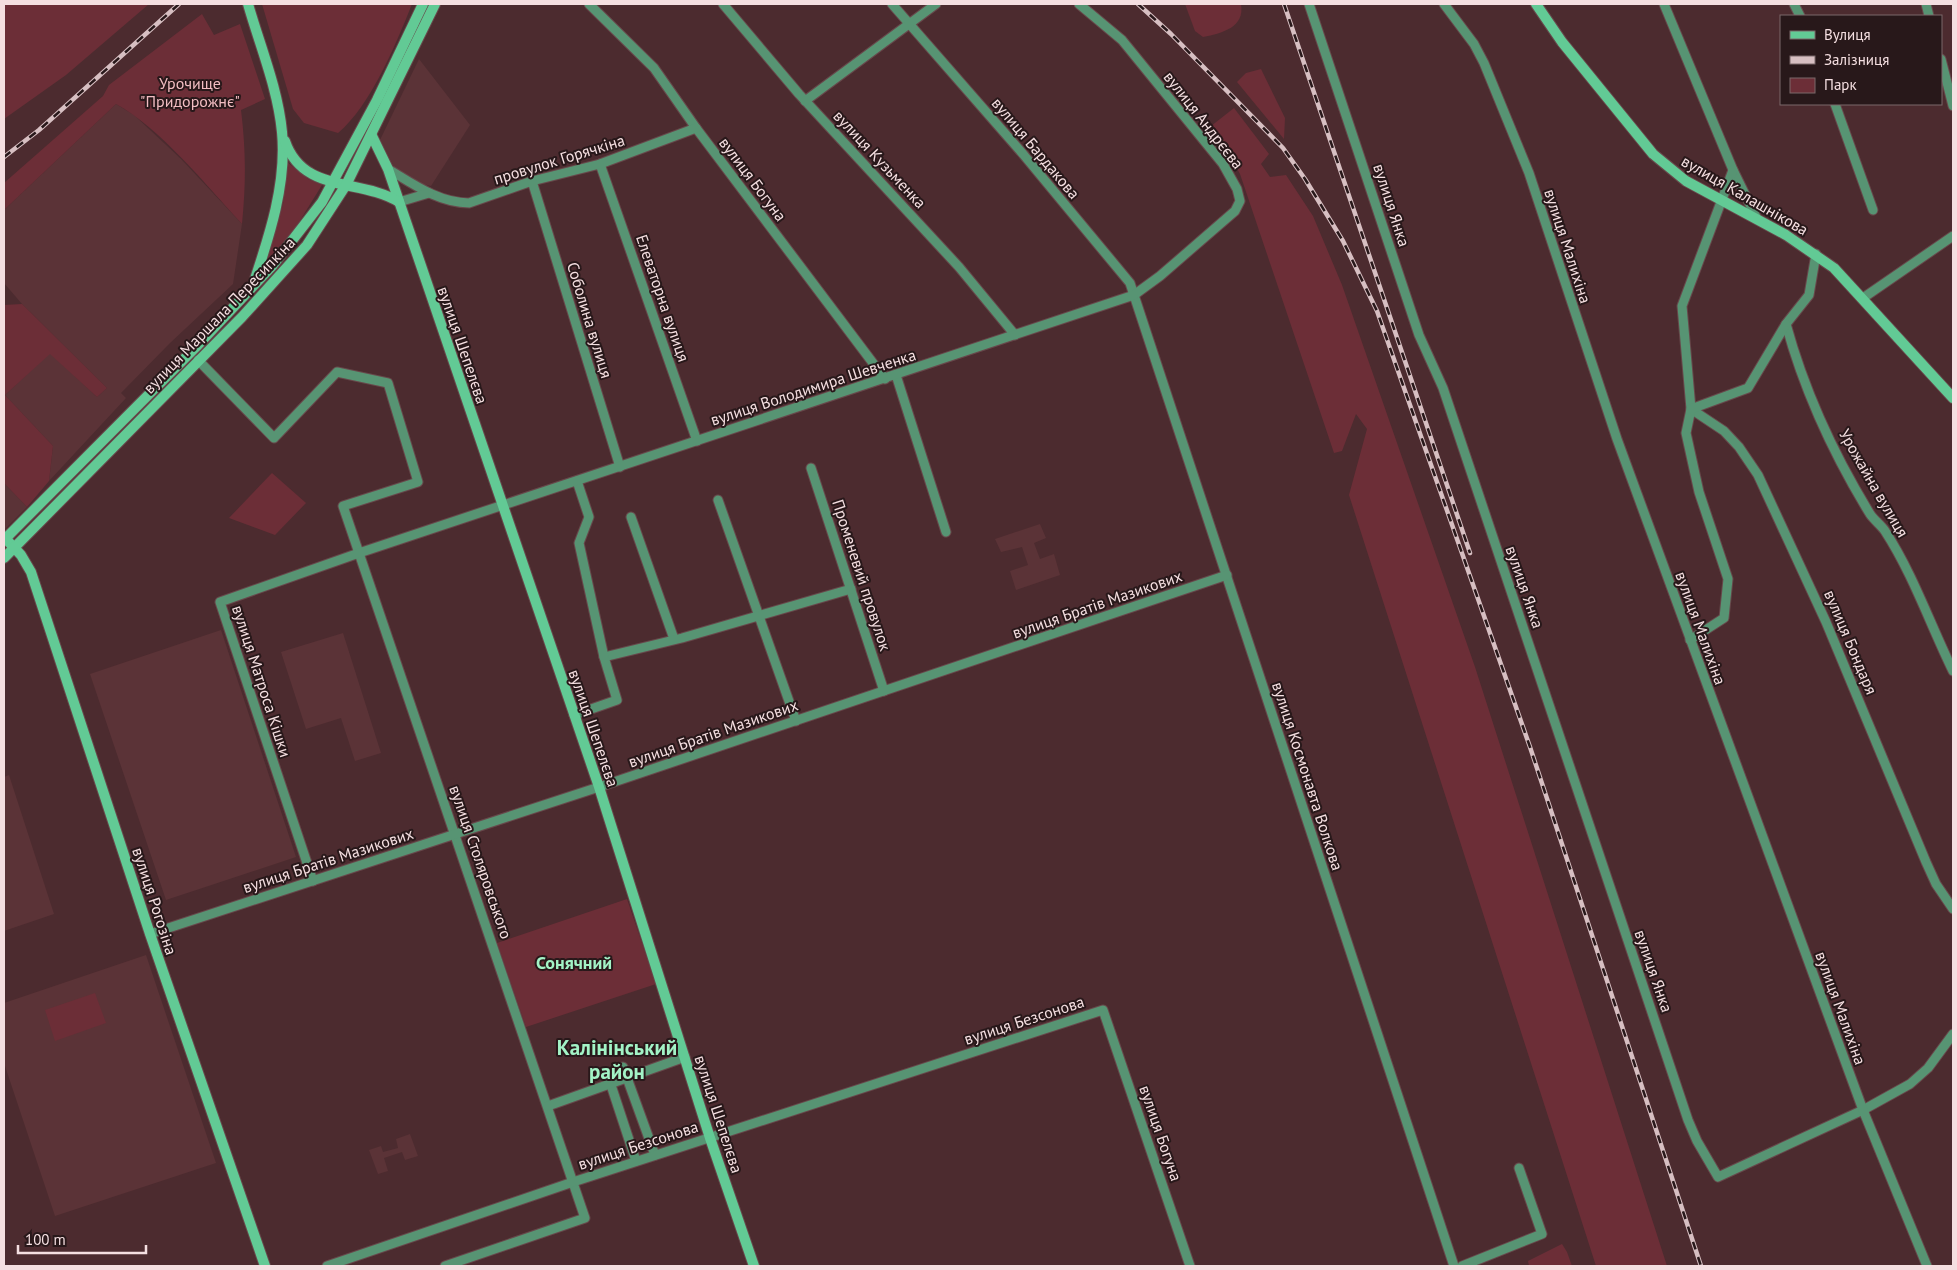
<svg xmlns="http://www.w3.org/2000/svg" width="1957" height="1270" viewBox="0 0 1957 1270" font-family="'PT Sans',sans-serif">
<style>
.built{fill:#5b3337}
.green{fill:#6c2e37}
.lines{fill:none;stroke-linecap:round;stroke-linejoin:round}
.street-casing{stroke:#67484b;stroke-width:11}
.secondary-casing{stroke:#67484b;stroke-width:12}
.street{stroke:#579473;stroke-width:9}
.secondary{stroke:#62ca95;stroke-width:10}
.rail-casing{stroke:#d7bfc2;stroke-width:4.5}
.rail{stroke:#28181a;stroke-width:2.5;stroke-dasharray:8;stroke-linecap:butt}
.labels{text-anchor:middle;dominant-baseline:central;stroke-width:4;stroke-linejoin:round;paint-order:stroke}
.park-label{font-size:16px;fill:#f2bdc2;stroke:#28181a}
.street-label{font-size:16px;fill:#f5dfe1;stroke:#28181a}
.neighbourhood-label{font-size:18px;font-weight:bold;fill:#a3f3c6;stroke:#28181a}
.district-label{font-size:21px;font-weight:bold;fill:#a3f3c6;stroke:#28181a}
</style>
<rect width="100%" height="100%" fill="#4c2b2f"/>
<g class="built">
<path d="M419,59L470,125L431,186L398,179L380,140Z"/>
<path d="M116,104L134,115L181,159L242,224L233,284L170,343L121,393L126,398L49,481L53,446L5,395L50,353L97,397L107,388L22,304L4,283V210Z"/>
<path d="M4,483L27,507L4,530Z"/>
<path d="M1040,524L1046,538L1034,543L1040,559L1054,554L1060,575L1016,590L1010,571L1028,565L1022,547L1001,552L995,539Z"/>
<path d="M221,630L296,857L166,900L90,674Z"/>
<path d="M343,633L381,753L355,761L341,718L306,729L281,652Z"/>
<path d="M9,775L54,914L4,931V777Z"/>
<path d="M146,955L216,1163L55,1216L4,1063V1003Z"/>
<path d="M410,1134L418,1156L405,1160L402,1152L384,1158L388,1171L378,1174L369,1150L381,1146L383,1152L398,1148L396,1139Z"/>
</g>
<g class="green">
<path d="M4,4H149L66,75L4,119Z"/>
<path d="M262,4H412C396,44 371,105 338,133L304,123L293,109Z"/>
<path d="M1185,4H1241C1245,27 1223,33 1203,37L1195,31Z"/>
<path d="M202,14L214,35L240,24L265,99L241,110C246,151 246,183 242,224C208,187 159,127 116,104L4,210V183L103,96L109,85Z"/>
<path d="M1261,69L1285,118L1284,139L1237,82L1246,73Z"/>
<path d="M1234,108L1269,154L1261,164L1270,177L1286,175L1313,216L1342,285L1475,667L1667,1266H1596L1349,495L1367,429L1356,414L1342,451L1334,453L1240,174L1230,156L1206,130Z"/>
<path d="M287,162L308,179L322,185L296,227L266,263L283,204Z"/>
<path d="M22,304L107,388L97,397L50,354L5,395L53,446L49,481L27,507L4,483V305Z"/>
<path d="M272,473L306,503L275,535L229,518Z"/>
<path d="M627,899L656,984L526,1027L497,943Z"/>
<path d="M95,993L106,1023L55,1041L45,1010Z"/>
<path d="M1562,1244L1567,1252L1572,1266H1529L1528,1261Z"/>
</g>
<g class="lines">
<defs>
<g id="street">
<path d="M589,4L654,68L696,128L885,379"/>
<path d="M723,4L799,94L959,267L1015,335"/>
<path d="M892,4L1023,154L1130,283L1454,1266"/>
<path d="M1309,4L1419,335L1443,388L1688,1120L1697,1141L1718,1177L1863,1110L1910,1084L1928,1068L1953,1034"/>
<path d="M1444,4L1474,44L1484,63L1529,173L1617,439L1863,1110L1927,1266"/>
<path d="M1664,4L1733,170L1757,219"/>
<path d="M1794,4L1800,16"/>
<path d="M1926,4L1929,16"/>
<path d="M1941,59L1953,106"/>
<path d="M805,101L936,4"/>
<path d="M1835,104L1873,210"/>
<path d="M600,164L697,441"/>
<path d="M388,169C413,184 439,203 469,203L532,181L600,164L696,128"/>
<path d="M1733,170L1682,306L1691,409L1724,431L1739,447L1758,475L1826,622L1926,862L1936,884L1953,909"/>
<path d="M532,181L620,467"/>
<path d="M399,202L429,193"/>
<path d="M1816,254L1809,295L1786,324C1804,390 1834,455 1870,514C1874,520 1881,525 1885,531C1913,574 1930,624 1953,671"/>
<path d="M1863,298L1953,236"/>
<path d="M198,360L274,438L337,372L388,383L418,482L343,506L585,1218L445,1266"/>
<path d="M896,375L946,532"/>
<path d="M811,468L884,691"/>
<path d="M718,500L796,721"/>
<path d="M631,517L674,639"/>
<path d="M1690,640L1724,618L1728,579L1699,492L1686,433L1691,409L1748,388L1786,324"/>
<path d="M604,657L682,638L851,589"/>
<path d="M574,715L617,700L604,657L579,543L589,517L577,481"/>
<path d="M313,881L220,602L359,553L1134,295L1160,276L1235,211L1240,201L1237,189L1223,164L1122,40L1079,4"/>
<path d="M150,934L599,787L1227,575"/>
<path d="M623,1067L655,1155"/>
<path d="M607,1073L636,1161"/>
<path d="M548,1106L685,1057"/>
<path d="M327,1266L573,1182L1103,1010L1190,1266"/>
<path d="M1462,1266L1542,1234L1519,1168"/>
</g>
<g id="secondary">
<path d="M248,4C260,46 278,89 282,132C287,184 269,237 253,285"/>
<path d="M1536,4L1562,42L1653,154L1686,181L1786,235L1834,268L1953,398"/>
<path d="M372,136L388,169L599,787L710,1138L754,1266"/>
<path d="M285,141C303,194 360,178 399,202"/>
<path d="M5,538L21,555L31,572L150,934L265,1266"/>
<path d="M4,540L196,347L273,265L322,202L377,100L423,4"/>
<path d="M4,558L242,317L307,245L346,185L435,4"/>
</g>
</defs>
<use href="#street" class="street-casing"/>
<use href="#secondary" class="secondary-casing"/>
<use href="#street" class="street"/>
<use href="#secondary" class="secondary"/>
<defs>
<g id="rail">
<path d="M1138,4L1171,34L1283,148L1305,179L1343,241L1377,311L1530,747L1701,1266"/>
<path d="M1284,4L1470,553"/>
<path d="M4,157L39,130L179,4"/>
</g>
</defs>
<use href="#rail" class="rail-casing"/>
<use href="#rail" class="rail"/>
</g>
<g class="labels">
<g class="park-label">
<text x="190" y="83">Урочище<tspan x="190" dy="18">"Придорожнє"</tspan></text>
</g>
<g class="street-label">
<text transform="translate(1204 120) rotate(52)">вулиця Андрєєва</text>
<text transform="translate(1036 148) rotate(50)">вулиця Бардакова</text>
<text transform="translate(559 159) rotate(-17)">провулок Горячкіна</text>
<text transform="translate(880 159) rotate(47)">вулиця Кузьменка</text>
<text transform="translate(753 179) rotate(53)">вулиця Богуна</text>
<text transform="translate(1745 195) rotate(30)">вулиця Калашнікова</text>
<text transform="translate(1392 205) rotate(72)">вулиця Янка</text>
<text transform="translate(1568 246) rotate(72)">вулиця Малихіна</text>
<text transform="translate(663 298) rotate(71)">Елеваторна вулиця</text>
<text transform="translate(219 315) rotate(-46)">вулиця Маршала Пересипкіна</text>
<text transform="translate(590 320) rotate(73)">Соболина вулиця</text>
<text transform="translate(463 345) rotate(71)">вулиця Шепелєва</text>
<text transform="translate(813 387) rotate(-18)">вулиця Володимира Шевченка</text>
<text transform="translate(1874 483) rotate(60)">Урожайна вулиця</text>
<text transform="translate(862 575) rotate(72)">Променевий провулок</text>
<text transform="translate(1525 587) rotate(71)">вулиця Янка</text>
<text transform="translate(1097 604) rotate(-19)">вулиця Братів Мазикових</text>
<text transform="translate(1701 628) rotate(70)">вулиця Малихіна</text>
<text transform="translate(1851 642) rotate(67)">вулиця Бондаря</text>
<text transform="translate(262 681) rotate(72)">вулиця Матроса Кішки</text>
<text transform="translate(594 728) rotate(71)">вулиця Шепелєва</text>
<text transform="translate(713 733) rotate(-19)">вулиця Братів Мазикових</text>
<text transform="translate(1308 776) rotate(72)">вулиця Космонавта Волкова</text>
<text transform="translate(328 860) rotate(-18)">вулиця Братів Мазикових</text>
<text transform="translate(481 862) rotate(71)">вулиця Столяровського</text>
<text transform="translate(155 901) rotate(72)">вулиця Рогозіна</text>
<text transform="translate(1654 971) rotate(71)">вулиця Янка</text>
<text transform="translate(1841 1008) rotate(70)">вулиця Малихіна</text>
<text transform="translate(1024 1020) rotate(-18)">вулиця Безсонова</text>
<text transform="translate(719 1114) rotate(72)">вулиця Шепелєва</text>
<text transform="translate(1161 1133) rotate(71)">вулиця Богуна</text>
<text transform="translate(638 1145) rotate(-18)">вулиця Безсонова</text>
</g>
<g class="neighbourhood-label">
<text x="574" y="962">Сонячний</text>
</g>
<g class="district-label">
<text x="617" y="1047">Калінінський<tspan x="617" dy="24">район</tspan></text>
</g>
</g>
<rect width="1957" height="1270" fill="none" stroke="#f5dfe1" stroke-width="10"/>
<rect x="1780" y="15" width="162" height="90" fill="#28181a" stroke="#7a686a"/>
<rect x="1790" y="31" width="25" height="8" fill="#62ca95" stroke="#7a686a"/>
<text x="1824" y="40" font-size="15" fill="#f5dfe1">Вулиця</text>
<rect x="1790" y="56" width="25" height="8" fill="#d7bfc2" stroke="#7a686a"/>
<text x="1824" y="65" font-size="15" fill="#f5dfe1">Залізниця</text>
<rect x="1790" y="78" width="25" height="15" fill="#6c2e37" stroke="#7a686a"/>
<text x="1824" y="90" font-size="15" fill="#f5dfe1">Парк</text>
<path d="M18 1245v8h128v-8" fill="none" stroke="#f5dfe1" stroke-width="2.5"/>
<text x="25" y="1245" font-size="15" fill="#f5dfe1" stroke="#28181a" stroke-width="4" paint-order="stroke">100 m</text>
</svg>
